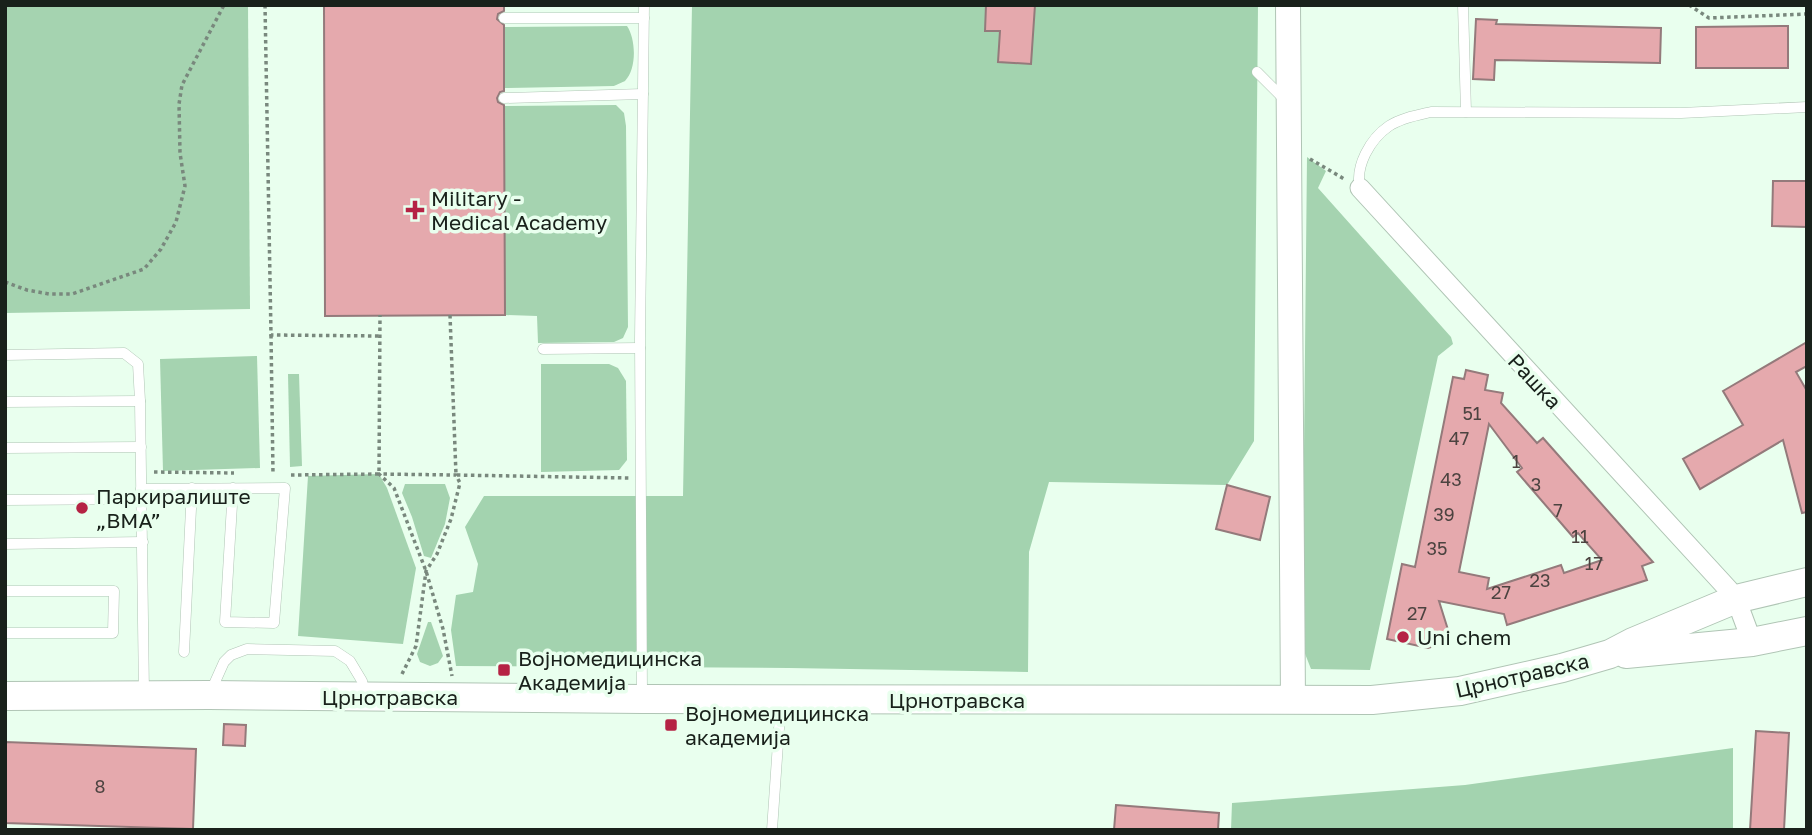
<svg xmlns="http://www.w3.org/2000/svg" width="1812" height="835" viewBox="0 0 1812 835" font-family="'Golos Text',sans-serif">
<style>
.green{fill:#a5d3b0}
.forest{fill:#a3d3af}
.building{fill:#e5a9ad;stroke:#947a7b;stroke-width:2;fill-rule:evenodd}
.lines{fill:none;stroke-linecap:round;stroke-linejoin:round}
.service-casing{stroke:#b0c5b5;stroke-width:11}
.minor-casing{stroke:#b0c5b5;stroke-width:21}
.tertiary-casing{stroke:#b0c5b5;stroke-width:26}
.secondary-casing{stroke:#b0c5b5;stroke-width:30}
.path{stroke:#79887d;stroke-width:3.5;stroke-dasharray:3.5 3.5;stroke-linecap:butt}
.service{stroke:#fff;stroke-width:10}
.minor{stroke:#fff;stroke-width:19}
.tertiary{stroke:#fff;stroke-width:24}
.secondary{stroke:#fff;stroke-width:28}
.poi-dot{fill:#b52344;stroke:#e9ffee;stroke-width:2.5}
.labels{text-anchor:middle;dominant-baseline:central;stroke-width:7;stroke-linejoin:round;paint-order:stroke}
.number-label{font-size:18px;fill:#4c4340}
.poi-label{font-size:21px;fill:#19211b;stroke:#e9ffee;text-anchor:start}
.street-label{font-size:21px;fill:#19211b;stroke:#e9ffee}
</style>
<rect width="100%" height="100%" fill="#e9ffee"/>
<g class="green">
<path d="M5,5H248L250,309L5,313Z"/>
<path d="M627,26C636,39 637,69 625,81C623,82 616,85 614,86L504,88V27Z"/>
<path d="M616,105L624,113L626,126L628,327L623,338L614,342L538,343L537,316L505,315L504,106Z"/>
<path d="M1307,157L1326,171L1318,188L1451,337L1453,344L1438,356L1370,670L1311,669L1302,646Z"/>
<path d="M257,356L260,468L163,471L160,359Z"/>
<path d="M609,364L618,368L626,381L627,460L619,470L541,472V364Z"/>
<path d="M288,374H299L302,466L290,467Z"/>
<path d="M379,474L387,488L416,568L403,644L298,636L308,476Z"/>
<path d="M405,484H445L450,498L445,524L431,558L424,556L412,517L402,493Z"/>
<path d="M428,622H431L443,656L438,663L430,666L420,662L417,654Z"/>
</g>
<g class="forest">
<path d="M692,5H1258L1254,441L1227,485L1049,482L1029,552L1028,672L789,668L456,666L451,630L456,595L473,592L478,564L465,527L484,496H683Z"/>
<path d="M1733,748V830H1231L1232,803L1465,785Z"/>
</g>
<g class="building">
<path d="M324,5H504V11L498,14L497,19L504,25V91L500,92L497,98L498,102L504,105L505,315L325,316Z"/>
<path d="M986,5H1035L1031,64L998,62L1000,31H985Z"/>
<path d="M1476,19L1497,20L1496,24L1661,28L1660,63L1495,60L1494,80L1473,79Z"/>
<path d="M1788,26V68H1696V27Z"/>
<path d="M1773,181H1807V227L1772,226Z"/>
<path d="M1807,342V366L1796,372L1807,391V512L1802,513L1783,440L1700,489L1683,459L1743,425L1723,391Z"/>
<path d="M1466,370L1488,375L1485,390L1503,393L1501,403L1537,443L1543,438L1653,562L1642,566L1647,580L1507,625L1504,614L1439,601L1449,633L1445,635L1447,642L1428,648L1387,639L1402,564L1415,567L1453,377L1464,379ZM1489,424L1522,468L1517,472L1573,537L1578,533L1602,560L1564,573L1561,565L1487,589L1489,578L1459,572Z"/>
<path d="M1227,485L1270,497L1260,540L1216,529Z"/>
<path d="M224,724L246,725L245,746L223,745Z"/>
<path d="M1756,731L1789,733L1784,830H1750Z"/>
<path d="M5,742L196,749L193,829L5,823Z"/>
<path d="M1116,805L1219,813L1218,830H1114Z"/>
</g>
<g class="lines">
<defs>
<g id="service">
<path d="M1463,5L1466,112"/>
<path d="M504,18H644"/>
<path d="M1257,72L1284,99"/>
<path d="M504,98L643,94"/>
<path d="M1360,188C1355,166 1370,139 1389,126C1401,118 1418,115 1431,112L1681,113L1807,107"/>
<path d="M543,349L640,348"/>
<path d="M5,355L124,353L138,364L140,401L144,694"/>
<path d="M5,402L140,401"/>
<path d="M5,448L141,447"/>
<path d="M141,489L285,488L274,623L225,622L233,488"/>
<path d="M5,500L141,499"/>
<path d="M5,544L143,542"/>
<path d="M5,591H114L113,633H5"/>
<path d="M184,652L192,488"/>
<path d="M211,691L224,662L231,655L247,649L335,651L350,661L362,681L365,694"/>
<path d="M642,695L640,339L644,5"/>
<path d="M772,830L781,700"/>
</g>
<path id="minor" d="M1360,188L1728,589L1736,599L1752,642"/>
<path id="tertiary" d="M1288,5L1293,701"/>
<g id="secondary">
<path d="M1626,654L1752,642L1807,631"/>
<path d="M5,696L209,695L642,699L1372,700L1460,691L1562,668L1610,654L1633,642L1736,599L1807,582"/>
</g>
</defs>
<use href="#service" class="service-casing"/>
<use href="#minor" class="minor-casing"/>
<use href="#tertiary" class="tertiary-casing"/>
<use href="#secondary" class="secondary-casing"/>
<g class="path">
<path d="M265,5L271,335L380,336"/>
<path d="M1689,5L1709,18L1807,14"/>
<path d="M1310,159L1346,180"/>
<path d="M5,282L27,290L49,294H72L144,269L161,249L176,222L185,186L180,153L179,104L182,85L224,5"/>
<path d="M450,315L456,475L630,478"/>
<path d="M271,335L273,474"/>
<path d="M154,472L234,473"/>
<path d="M291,475L379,474L380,315"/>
<path d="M402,674L416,646L426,571L437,554L451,519L460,483L456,475L379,474L394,488L426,571L443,629L452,676"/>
</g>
<use href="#service" class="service"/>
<use href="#minor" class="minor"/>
<use href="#tertiary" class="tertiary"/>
<use href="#secondary" class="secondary"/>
</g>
<g class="poi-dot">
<path d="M411.5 199.5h7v7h7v7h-7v7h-7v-7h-7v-7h7z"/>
<circle cx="82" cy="508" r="7"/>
<circle cx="1403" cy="637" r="7"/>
<rect x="497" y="663" width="14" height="14" rx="3.5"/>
<rect x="664" y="718" width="14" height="14" rx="3.5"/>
</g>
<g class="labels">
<g class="number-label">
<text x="1472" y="413">51</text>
<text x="1459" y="438">47</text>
<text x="1516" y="461">1</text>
<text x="1451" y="479">43</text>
<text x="1536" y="484">3</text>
<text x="1558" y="510">7</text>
<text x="1444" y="514">39</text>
<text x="1580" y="536">11</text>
<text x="1437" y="548">35</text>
<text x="1594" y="563">17</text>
<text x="1540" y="580">23</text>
<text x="1501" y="592">27</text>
<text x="1417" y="613">27</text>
<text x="100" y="786">8</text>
</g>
<g class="poi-label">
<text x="431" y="198">Military -<tspan x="431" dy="24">Medical Academy</tspan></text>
<text x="96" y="496">Паркиралиште<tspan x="96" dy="24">„ВМА”</tspan></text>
<text x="1417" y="637">Uni chem</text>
<text x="518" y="658">Војномедицинска<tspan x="518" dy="24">Академија</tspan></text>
<text x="685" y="713">Војномедицинска<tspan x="685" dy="24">академија</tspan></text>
</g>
<g class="street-label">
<text transform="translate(1535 381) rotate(47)">Рашка</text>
<text transform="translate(1522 675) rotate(-13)">Црнотравска</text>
<text x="390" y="697">Црнотравска</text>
<text x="957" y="700">Црнотравска</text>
</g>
</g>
<rect width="1812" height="835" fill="none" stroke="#19211b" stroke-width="14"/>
</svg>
